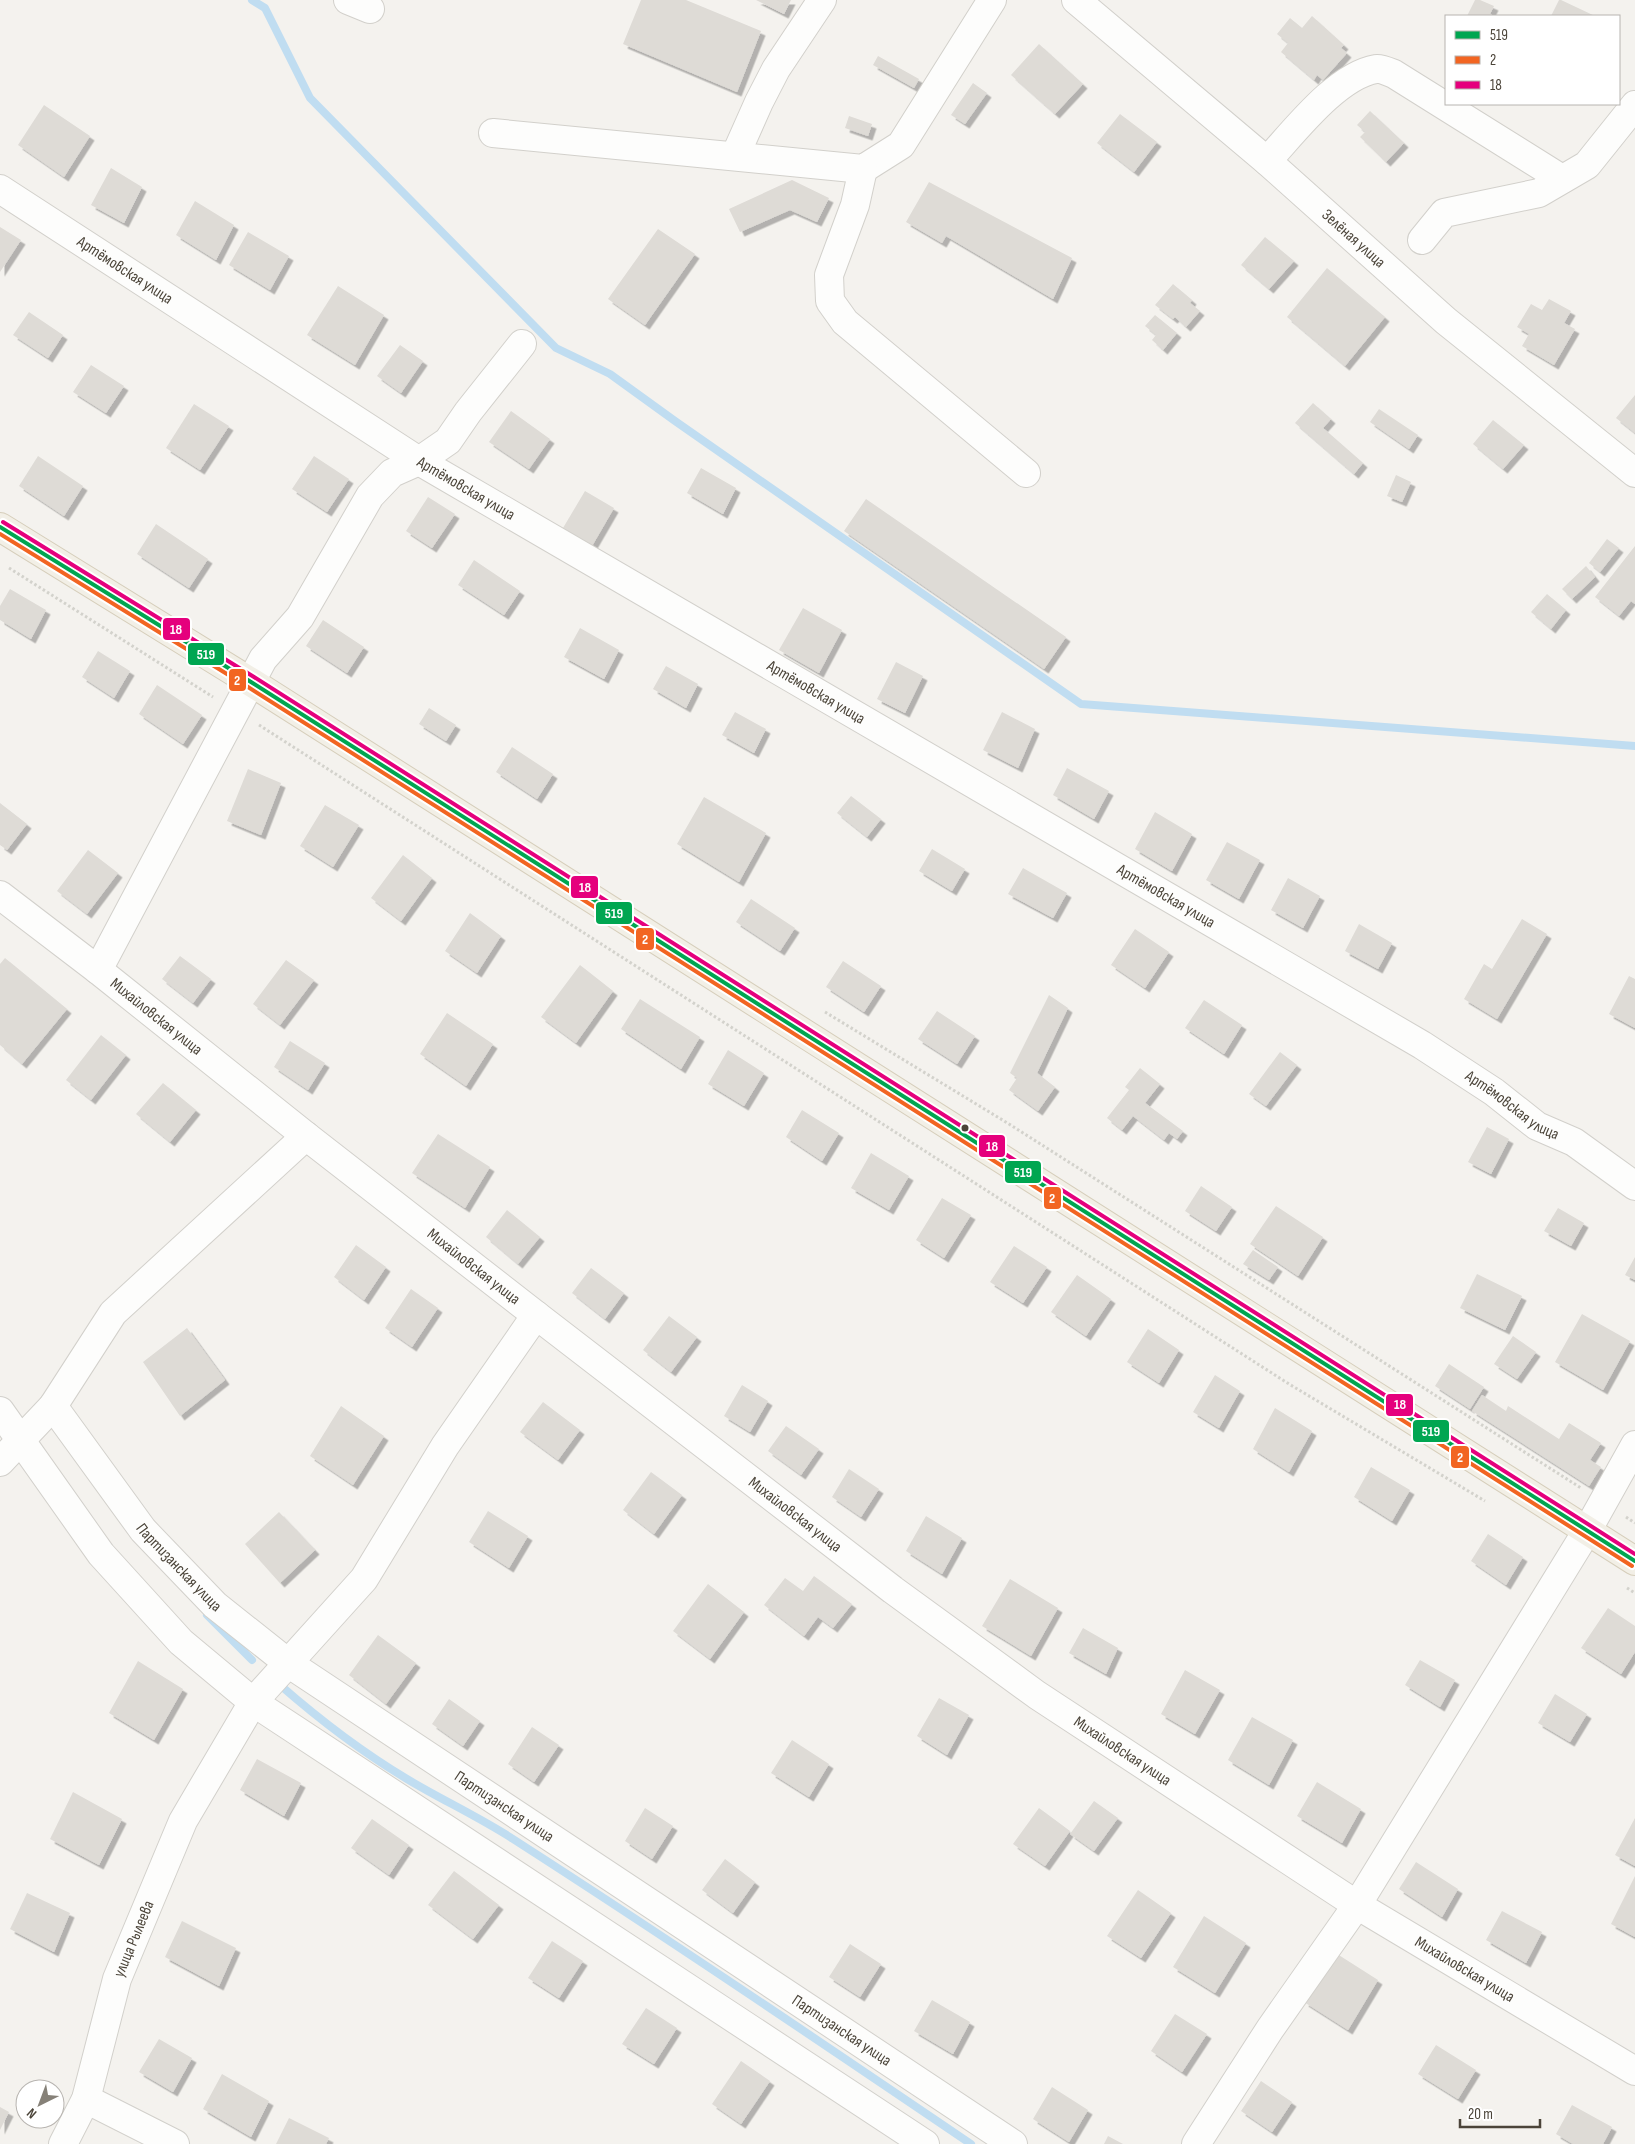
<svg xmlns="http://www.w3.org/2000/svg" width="1635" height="2144" viewBox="0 0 1635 2144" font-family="'Sofia Sans Condensed',sans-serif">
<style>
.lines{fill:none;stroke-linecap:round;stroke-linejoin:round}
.stream{stroke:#c0ddf1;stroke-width:8}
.building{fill:#dedbd6;filter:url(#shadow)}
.minor-casing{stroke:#d2d0cb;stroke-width:30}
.major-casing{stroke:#d6cebb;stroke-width:30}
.path{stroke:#d3d2cc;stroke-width:3;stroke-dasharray:2.5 2.5;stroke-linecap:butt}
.minor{stroke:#fdfdfc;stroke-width:28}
.major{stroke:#f2efe6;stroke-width:28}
.bus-1-casing{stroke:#fff;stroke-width:8}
.bus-2-casing{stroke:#fff;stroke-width:8}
.bus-3-casing{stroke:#fff;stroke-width:8}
.bus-1{stroke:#00a651;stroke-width:4}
.bus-2{stroke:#f26522;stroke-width:4}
.bus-3{stroke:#e5007d;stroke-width:4}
.bus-dot{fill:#4b4439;stroke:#fff;stroke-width:2}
.labels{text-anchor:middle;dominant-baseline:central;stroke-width:4.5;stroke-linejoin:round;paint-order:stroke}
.street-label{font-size:16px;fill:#4b4439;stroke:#fff}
.line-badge{stroke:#fff;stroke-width:2}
.badge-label{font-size:14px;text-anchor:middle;font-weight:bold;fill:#fff}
</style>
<defs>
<filter id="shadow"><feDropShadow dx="4.5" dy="4.5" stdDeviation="0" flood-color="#0004"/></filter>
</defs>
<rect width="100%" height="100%" fill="#f4f2ee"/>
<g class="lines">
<g class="stream">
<path d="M252,0L265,8L310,98L556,348L610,374L675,421L1081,704L1635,746"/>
<path d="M207,1615L252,1660"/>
<path d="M280,1685C320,1720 362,1752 407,1779C442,1800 479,1817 513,1839C667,1938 819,2041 971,2144"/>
</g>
</g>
<g class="building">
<path d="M641,0H686L761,31L737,92L623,44Z"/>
<path d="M756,0H791L784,14Z"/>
<path d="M1475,0H1480L1494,6L1490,14L1494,16H1467Z"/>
<path d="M1559,0H1561L1595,16H1551Z"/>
<path d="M1312,16L1344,45L1341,48L1347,53L1323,80L1317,75L1314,80L1281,52L1288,43L1277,34L1290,18L1302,28Z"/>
<path d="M1039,44L1083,84L1055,114L1011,75Z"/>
<path d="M878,56L919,79L914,88L873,65Z"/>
<path d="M973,83L987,93L965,124L951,115Z"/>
<path d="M44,105L90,136L64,177L18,145Z"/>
<path d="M1370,111L1404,143L1386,162L1360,137L1365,132L1357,125Z"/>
<path d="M1120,114L1157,142L1134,172L1097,143Z"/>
<path d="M849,116L872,124L868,136L845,128Z"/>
<path d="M111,168L142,187L124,223L91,205Z"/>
<path d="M792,180L829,198L817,222L790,210L740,232L729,209Z"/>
<path d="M929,182L1072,258L1053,299L946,236L942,243L906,222Z"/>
<path d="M195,201L234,225L216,260L176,235Z"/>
<path d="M0,227L21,240L0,272Z"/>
<path d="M658,229L695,254L645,325L608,299Z"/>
<path d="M248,232L289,256L270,290L229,265Z"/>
<path d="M1265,237L1294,261L1269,289L1241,265Z"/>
<path d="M1327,268L1385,317L1345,366L1287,317Z"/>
<path d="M1173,284L1192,300L1190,303L1200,311L1186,327L1175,317L1173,319L1155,305Z"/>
<path d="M338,286L384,315L355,365L307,335Z"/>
<path d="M1549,299L1571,311L1564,323L1575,329L1554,365L1522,346L1529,334L1517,327L1531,304L1542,310Z"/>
<path d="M29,312L63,335L48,358L13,335Z"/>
<path d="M1155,315L1177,333L1163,350L1152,340L1156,335L1145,326Z"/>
<path d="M400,345L423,361L401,393L377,376Z"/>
<path d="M91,365L124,386L106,413L73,392Z"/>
<path d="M1635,395V433L1616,418Z"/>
<path d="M1313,403L1331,419L1323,428L1363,463L1354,474L1295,423Z"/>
<path d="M194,404L229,426L200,470L166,448Z"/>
<path d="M1379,409L1418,435L1409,449L1370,422Z"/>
<path d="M511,411L550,439L529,469L489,442Z"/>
<path d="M1493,420L1524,445L1503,469L1473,444Z"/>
<path d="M38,456L83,486L64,516L19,486Z"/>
<path d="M314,456L349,479L327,512L292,489Z"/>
<path d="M701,468L736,488L723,514L687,493Z"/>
<path d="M1396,475L1411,482L1402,502L1387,496Z"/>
<path d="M585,491L614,508L592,546L563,528Z"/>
<path d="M428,497L455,514L432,548L406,531Z"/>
<path d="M866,499L1066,637L1044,669L844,531Z"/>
<path d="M156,524L208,559L189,588L137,554Z"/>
<path d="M1607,539L1619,548L1600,572L1589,563Z"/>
<path d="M1635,546V604L1631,601L1619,616L1595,597Z"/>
<path d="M474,560L520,591L504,615L458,585Z"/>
<path d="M1586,566L1595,577L1572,599L1562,589Z"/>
<path d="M10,589L46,610L31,639L0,620V606Z"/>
<path d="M1547,594L1566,610L1551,629L1531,612Z"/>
<path d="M803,608L842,630L819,673L779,650Z"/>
<path d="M323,620L364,647L347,673L306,646Z"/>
<path d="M580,628L619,650L604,679L564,657Z"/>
<path d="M98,651L130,671L114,698L82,677Z"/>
<path d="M896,662L923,676L905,713L877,699Z"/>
<path d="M666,666L698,684L686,708L653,689Z"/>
<path d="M157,685L202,715L183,744L139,714Z"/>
<path d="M429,708L456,725L446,741L419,724Z"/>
<path d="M735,712L766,729L754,753L722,735Z"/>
<path d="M1002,712L1035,729L1018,768L983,750Z"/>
<path d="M512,747L553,774L537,799L496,772Z"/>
<path d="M1067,768L1109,791L1094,819L1053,795Z"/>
<path d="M248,769L281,783L261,835L227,821Z"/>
<path d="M851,796L881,819L867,837L837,813Z"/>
<path d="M704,797L766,833L739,882L677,844Z"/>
<path d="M0,803L27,824L7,850L0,845Z"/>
<path d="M325,805L359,825L333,867L300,846Z"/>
<path d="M1155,812L1192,834L1172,871L1135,849Z"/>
<path d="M1227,842L1260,860L1239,899L1206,880Z"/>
<path d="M932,849L965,869L952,891L919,871Z"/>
<path d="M88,850L118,873L87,914L57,891Z"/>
<path d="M403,855L432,878L401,921L371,898Z"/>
<path d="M1023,868L1067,893L1053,918L1008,894Z"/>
<path d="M1288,878L1320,896L1303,928L1271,910Z"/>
<path d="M751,899L795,928L780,951L736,922Z"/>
<path d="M470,913L501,936L477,973L445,951Z"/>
<path d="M1522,919L1547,934L1497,1019L1464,999L1484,964L1492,969Z"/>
<path d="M1359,924L1392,943L1378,969L1345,951Z"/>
<path d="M1135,929L1169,952L1145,988L1111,965Z"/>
<path d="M180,956L211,979L193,1003L162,979Z"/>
<path d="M5,958L67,1009L22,1064L0,1045V964Z"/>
<path d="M286,960L314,980L280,1025L253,1004Z"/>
<path d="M843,961L881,986L864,1012L826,987Z"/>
<path d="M580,965L613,991L576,1043L541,1017Z"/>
<path d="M1629,976L1635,979V1028L1609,1014Z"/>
<path d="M1049,995L1068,1008L1037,1073L1055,1087L1038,1111L1009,1090L1017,1078L1010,1073Z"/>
<path d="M640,999L700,1037L681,1069L621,1029Z"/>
<path d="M1204,1000L1242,1025L1224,1054L1185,1028Z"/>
<path d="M937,1011L975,1036L957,1064L918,1039Z"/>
<path d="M447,1013L493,1044L466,1086L420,1054Z"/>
<path d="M101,1035L126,1055L91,1100L66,1080Z"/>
<path d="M290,1041L325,1063L308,1090L274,1067Z"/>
<path d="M728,1050L764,1073L744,1106L708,1084Z"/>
<path d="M1280,1052L1297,1065L1266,1106L1249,1094Z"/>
<path d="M1140,1068L1160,1084L1145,1103L1183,1131L1177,1139L1169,1133L1164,1140L1133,1116L1122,1130L1107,1118L1129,1090L1125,1087Z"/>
<path d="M163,1083L196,1110L170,1142L136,1114Z"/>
<path d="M802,1110L839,1133L822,1161L786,1137Z"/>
<path d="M1487,1127L1509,1139L1491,1174L1468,1162Z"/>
<path d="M438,1134L490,1167L465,1208L412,1173Z"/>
<path d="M871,1153L909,1176L889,1210L851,1188Z"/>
<path d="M1201,1186L1232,1207L1216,1231L1185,1211Z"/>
<path d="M942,1198L971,1215L944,1258L916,1240Z"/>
<path d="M1276,1206L1323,1237L1298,1276L1250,1244Z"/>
<path d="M1558,1208L1584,1223L1571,1246L1544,1231Z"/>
<path d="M507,1210L540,1237L518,1264L486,1237Z"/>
<path d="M356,1245L386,1267L364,1300L334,1277Z"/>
<path d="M1014,1246L1047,1267L1023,1303L990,1282Z"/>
<path d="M1253,1250L1278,1267L1269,1280L1243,1264Z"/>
<path d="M1635,1257V1280L1625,1275Z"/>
<path d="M591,1268L624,1293L605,1319L572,1293Z"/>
<path d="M1477,1274L1522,1296L1505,1330L1460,1308Z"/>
<path d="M1077,1275L1111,1299L1086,1336L1051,1312Z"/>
<path d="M411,1289L438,1308L412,1347L385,1328Z"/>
<path d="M1582,1314L1630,1341L1603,1390L1555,1362Z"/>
<path d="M669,1316L697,1337L671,1372L643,1350Z"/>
<path d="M187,1328L225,1380L180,1416L143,1362Z"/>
<path d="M1148,1329L1179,1350L1159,1383L1127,1362Z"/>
<path d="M1513,1336L1536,1352L1517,1379L1494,1364Z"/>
<path d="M1449,1364L1484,1387L1470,1409L1435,1386Z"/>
<path d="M1215,1375L1240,1391L1219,1428L1193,1412Z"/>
<path d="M742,1385L768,1401L750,1432L724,1416Z"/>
<path d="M1482,1395L1506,1411L1508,1406L1559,1439L1569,1423L1601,1443L1590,1460L1601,1467L1589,1486L1472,1411Z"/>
<path d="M543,1402L580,1430L558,1460L520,1432Z"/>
<path d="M341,1406L384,1436L353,1485L310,1456Z"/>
<path d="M1275,1408L1312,1431L1289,1472L1253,1449Z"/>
<path d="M786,1426L819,1449L801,1475L768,1451Z"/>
<path d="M1371,1467L1410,1490L1392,1521L1354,1497Z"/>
<path d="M849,1469L879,1489L861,1517L832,1497Z"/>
<path d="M651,1472L682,1495L654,1534L623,1510Z"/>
<path d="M488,1511L528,1536L509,1568L469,1542Z"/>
<path d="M279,1512L315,1550L280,1583L245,1544Z"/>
<path d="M926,1516L962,1538L942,1574L906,1551Z"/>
<path d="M1488,1534L1523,1557L1506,1585L1471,1561Z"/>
<path d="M814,1576L852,1604L833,1628L818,1617L804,1636L764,1605L785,1578L803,1591Z"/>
<path d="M1010,1579L1058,1608L1031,1656L982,1626Z"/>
<path d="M708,1584L744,1612L710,1659L673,1631Z"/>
<path d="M1608,1608L1635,1626V1652L1621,1674L1581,1648Z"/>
<path d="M1083,1628L1118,1648L1106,1674L1069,1653Z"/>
<path d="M378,1635L416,1663L386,1704L349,1675Z"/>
<path d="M1420,1660L1455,1680L1440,1707L1405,1685Z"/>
<path d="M138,1661L183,1689L154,1740L109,1713Z"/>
<path d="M1185,1670L1220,1690L1195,1734L1161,1714Z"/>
<path d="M1555,1694L1587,1714L1570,1742L1538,1723Z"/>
<path d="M939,1698L969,1715L947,1755L917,1736Z"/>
<path d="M449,1699L480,1721L463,1746L432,1724Z"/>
<path d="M1252,1717L1293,1740L1269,1785L1228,1760Z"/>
<path d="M532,1727L559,1745L534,1782L508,1764Z"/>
<path d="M792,1740L829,1764L809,1797L771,1773Z"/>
<path d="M257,1759L301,1783L284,1816L240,1790Z"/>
<path d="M1317,1782L1361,1809L1342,1843L1297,1816Z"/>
<path d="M73,1792L122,1819L99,1865L50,1839Z"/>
<path d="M1094,1801L1118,1818L1094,1851L1070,1834Z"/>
<path d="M645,1808L673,1826L652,1859L625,1841Z"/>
<path d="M1039,1808L1070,1831L1045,1866L1013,1844Z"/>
<path d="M1635,1818V1866L1615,1855Z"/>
<path d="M372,1819L409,1845L389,1875L351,1848Z"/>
<path d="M725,1859L755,1882L733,1913L702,1890Z"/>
<path d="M1416,1862L1458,1889L1442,1917L1399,1889Z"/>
<path d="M454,1871L499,1905L473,1939L428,1905Z"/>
<path d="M1635,1876V1937L1611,1924Z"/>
<path d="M1138,1890L1171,1913L1141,1958L1107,1936Z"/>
<path d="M27,1893L70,1913L54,1952L10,1929Z"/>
<path d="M1502,1911L1542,1932L1526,1963L1486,1940Z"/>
<path d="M1204,1916L1246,1943L1215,1993L1173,1967Z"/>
<path d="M182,1921L236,1948L219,1986L165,1957Z"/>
<path d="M552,1941L583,1961L559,1998L528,1978Z"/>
<path d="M850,1944L881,1964L860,1997L829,1977Z"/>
<path d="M1334,1952L1378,1980L1348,2030L1304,2002Z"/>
<path d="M932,2000L970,2022L953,2054L914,2031Z"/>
<path d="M646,2008L677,2028L654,2064L622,2044Z"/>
<path d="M1175,2014L1207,2034L1182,2072L1151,2051Z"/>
<path d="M159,2039L192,2058L173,2092L139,2072Z"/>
<path d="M1436,2045L1476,2070L1458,2099L1418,2074Z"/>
<path d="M741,2061L770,2081L741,2124L712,2104Z"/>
<path d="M222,2074L269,2101L251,2137L203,2109Z"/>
<path d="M1261,2081L1292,2102L1272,2132L1241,2111Z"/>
<path d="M1052,2087L1088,2110L1069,2142L1033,2119Z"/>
<path d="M1572,2105L1612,2127L1603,2144H1573L1556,2134Z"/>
<path d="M0,2107L9,2112L0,2130Z"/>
<path d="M289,2118L329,2138L326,2144H276Z"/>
<path d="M1108,2136L1123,2144H1104Z"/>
</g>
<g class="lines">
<defs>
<g id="minor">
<path d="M348,0L370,9"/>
<path id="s1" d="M1076,0L1267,161L1446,321L1635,473"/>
<path d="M493,133L863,169L901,145L992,0"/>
<path d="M735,156L759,102L776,69L822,0"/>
<path d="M1267,161C1294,132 1336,76 1376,69C1381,68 1389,72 1394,74L1562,179"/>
<path d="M863,169L855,205L829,275L830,301L845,322L1026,473"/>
<path id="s2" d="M0,189L419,461L1422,1045L1494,1092L1537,1126L1574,1142L1635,1186"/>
<path d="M1422,240L1444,213L1539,193L1587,165L1635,105"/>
<path id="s3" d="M0,895L98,970L306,1136L536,1315L893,1590L1037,1695L1357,1905L1635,2071"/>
<path d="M98,970L263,659L300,617L370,496L392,473L419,461L448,441L468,412L522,344"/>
<path id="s4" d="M53,1406L143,1530L215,1605L288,1663L1013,2144"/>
<path d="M0,1411L101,1554L181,1642L253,1702L925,2144"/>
<path d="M0,1462L53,1406L113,1313L306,1136"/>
<path d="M86,2099L175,2144"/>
<path id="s5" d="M63,2144L86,2099L117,1979L183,1821L253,1702L364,1579L445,1446L536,1315"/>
<path d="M1196,2144L1270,2029L1357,1905L1587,1531L1635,1445"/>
</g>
<path id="major" d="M0,527L251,682L1635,1561"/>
</defs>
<use href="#minor" class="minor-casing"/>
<use href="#major" class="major-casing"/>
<g class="path">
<path d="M9,568L213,697"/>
<path d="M259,725L1289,1384L1485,1501"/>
<path d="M825,1012L1009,1124L1581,1488"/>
<path d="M1626,1517L1635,1523"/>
<path d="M1627,1588L1635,1593"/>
</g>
<use href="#minor" class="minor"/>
<use href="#major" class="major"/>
<defs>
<path id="bus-1" d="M0,527L251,682L1635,1561"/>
<path id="bus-2" d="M0,534L248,687L1632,1566"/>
<path id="bus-3" d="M3,522L254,677L1635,1554"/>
</defs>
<use href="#bus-1" class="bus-1-casing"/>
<use href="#bus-2" class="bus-2-casing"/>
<use href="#bus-3" class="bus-3-casing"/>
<use href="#bus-1" class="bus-1"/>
<use href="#bus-2" class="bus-2"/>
<use href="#bus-3" class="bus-3"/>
</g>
<circle class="bus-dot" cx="965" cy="1128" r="4.5"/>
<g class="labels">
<g class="street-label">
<text stroke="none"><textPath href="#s1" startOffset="366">Зелёная улица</textPath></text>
<text stroke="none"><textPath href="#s2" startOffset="149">Артёмовская улица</textPath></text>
<text stroke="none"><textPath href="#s2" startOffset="554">Артёмовская улица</textPath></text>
<text stroke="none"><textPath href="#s2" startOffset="959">Артёмовская улица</textPath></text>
<text stroke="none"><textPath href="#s2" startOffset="1364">Артёмовская улица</textPath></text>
<text stroke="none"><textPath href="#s3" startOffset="198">Михайловская улица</textPath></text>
<text stroke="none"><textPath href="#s2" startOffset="1769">Артёмовская улица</textPath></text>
<text stroke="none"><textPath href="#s3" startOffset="602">Михайловская улица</textPath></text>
<text stroke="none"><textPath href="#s3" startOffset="1008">Михайловская улица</textPath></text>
<text stroke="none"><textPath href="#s4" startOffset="205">Партизанская улица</textPath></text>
<text stroke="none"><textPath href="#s3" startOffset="1412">Михайловская улица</textPath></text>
<text stroke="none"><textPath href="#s4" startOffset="610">Партизанская улица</textPath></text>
<text stroke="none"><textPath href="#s5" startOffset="218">улица Рылеева</textPath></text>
<text stroke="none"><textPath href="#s3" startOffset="1818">Михайловская улица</textPath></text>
<text stroke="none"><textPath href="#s4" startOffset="1015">Партизанская улица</textPath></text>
</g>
</g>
<g class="line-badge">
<rect x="162" y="617" width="29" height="24" rx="5" fill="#e5007d"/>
<rect x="187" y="642" width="38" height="24" rx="5" fill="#00a651"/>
<rect x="228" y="668" width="19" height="24" rx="5" fill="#f26522"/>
<rect x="570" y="875" width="29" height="24" rx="5" fill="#e5007d"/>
<rect x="595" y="901" width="38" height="24" rx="5" fill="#00a651"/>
<rect x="635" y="927" width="20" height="24" rx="5" fill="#f26522"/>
<rect x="978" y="1134" width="28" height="24" rx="5" fill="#e5007d"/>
<rect x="1004" y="1160" width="38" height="24" rx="5" fill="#00a651"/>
<rect x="1043" y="1186" width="19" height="24" rx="5" fill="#f26522"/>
<rect x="1385" y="1393" width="29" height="24" rx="5" fill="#e5007d"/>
<rect x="1412" y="1419" width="38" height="24" rx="5" fill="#00a651"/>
<rect x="1450" y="1445" width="20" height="24" rx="5" fill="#f26522"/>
</g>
<g class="badge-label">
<text x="176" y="634">18</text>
<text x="206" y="659">519</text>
<text x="237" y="685">2</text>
<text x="585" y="892">18</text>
<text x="614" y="918">519</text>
<text x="645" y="944">2</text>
<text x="992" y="1151">18</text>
<text x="1023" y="1177">519</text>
<text x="1052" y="1203">2</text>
<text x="1400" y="1409">18</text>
<text x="1431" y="1436">519</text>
<text x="1460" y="1462">2</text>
</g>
<rect x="1445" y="15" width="175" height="90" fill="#ffffff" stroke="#b7b4b0"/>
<rect x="1455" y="31" width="25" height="8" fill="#00a651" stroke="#b7b4b0"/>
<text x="1490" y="40" font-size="15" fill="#4b4439">519</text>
<rect x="1455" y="56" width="25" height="8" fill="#f26522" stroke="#b7b4b0"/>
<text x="1490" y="65" font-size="15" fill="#4b4439">2</text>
<rect x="1455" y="81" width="25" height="8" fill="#e5007d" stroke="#b7b4b0"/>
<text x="1490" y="90" font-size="15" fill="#4b4439">18</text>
<g transform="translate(40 2104) rotate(222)"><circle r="24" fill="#ffffff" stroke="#b7b4b0"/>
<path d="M0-4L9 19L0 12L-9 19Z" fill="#868178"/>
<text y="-8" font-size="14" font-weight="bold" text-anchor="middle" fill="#4b4439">N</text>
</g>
<path d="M1460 2119v8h80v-8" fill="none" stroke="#4b4439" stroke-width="2.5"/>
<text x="1468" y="2119" font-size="15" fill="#4b4439" stroke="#ffffff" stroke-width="4" paint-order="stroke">20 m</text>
</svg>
